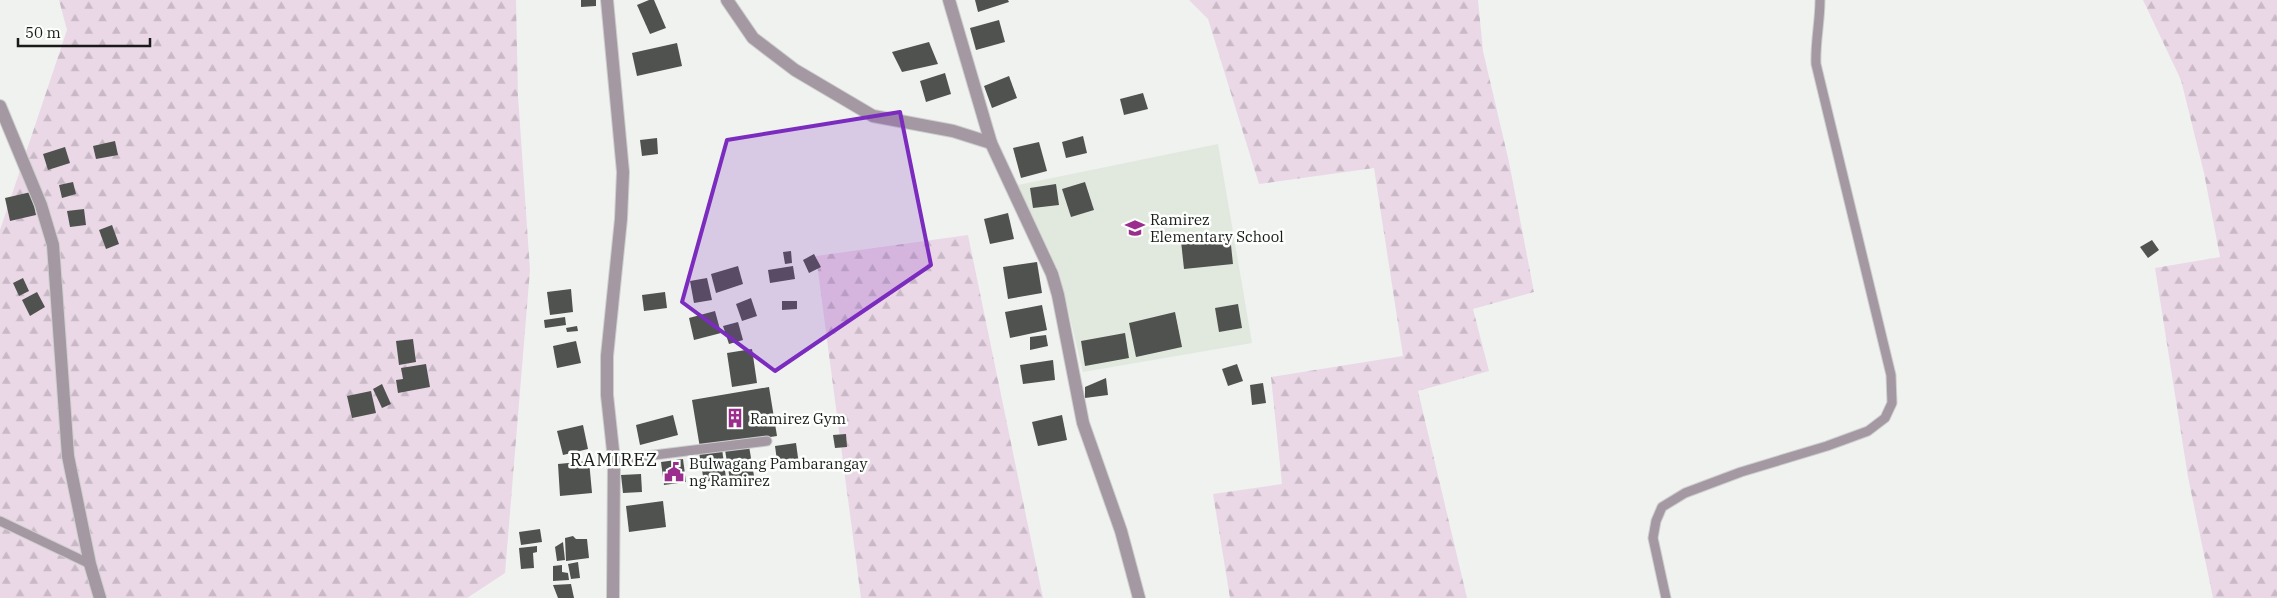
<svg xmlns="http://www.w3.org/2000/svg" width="2277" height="598" viewBox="0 0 2277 598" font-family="'IBM Plex Serif',serif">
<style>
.built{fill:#e1e9df}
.forest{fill:url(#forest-firs)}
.building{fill:#50524f}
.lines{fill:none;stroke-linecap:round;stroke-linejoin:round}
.service-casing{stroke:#cdcfcd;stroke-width:11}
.minor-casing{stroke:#cdcfcd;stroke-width:14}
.service{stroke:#a498a2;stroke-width:9}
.minor{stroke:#a498a2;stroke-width:12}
.marked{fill:#7b2cbf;fill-opacity:0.2;stroke:#7b2cbf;stroke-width:4;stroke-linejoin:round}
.labels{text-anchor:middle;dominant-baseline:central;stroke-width:5;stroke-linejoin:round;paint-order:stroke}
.poi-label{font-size:15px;fill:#191a19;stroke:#fdfffd;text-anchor:start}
.quarter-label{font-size:18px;letter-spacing:1px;fill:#191a19;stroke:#fdfffd}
</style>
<defs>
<pattern id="forest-firs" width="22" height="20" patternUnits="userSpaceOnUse" patternTransform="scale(1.25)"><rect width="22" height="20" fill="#ebd8e7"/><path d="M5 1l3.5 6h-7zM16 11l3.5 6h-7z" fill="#c9b9c6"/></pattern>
</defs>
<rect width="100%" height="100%" fill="#eff2ef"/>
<path class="built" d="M1218,144L1252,343L1083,372L1059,272L1018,185Z"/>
<g class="forest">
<path d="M59,0H516L518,96L530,270L505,573L467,598H0V230L67,30Z"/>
<path d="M1189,0H1478L1483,51L1509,162L1534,292L1473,309L1489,371L1418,391L1467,598H1230L1213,494L1282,484L1271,377L1403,356L1374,168L1259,184L1208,19Z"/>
<path d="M2143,0H2277V598H2213L2188,477L2155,268L2220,257L2204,173L2181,80Z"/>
<path d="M968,235L1043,598H861L816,256Z"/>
</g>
<g class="building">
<path d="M581,0H596V6L581,7Z"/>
<path d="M649,0H654L666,28L650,34L637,5Z"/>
<path d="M975,0H1008L1009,2L978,12Z"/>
<path d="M999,20L1005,42L976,50L970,28Z"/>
<path d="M929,42L938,64L902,72L892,52Z"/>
<path d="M677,43L682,66L637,76L632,53Z"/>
<path d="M945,73L951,94L926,102L920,81Z"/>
<path d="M1009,76L1017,98L992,108L984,86Z"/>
<path d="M1143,93L1148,109L1124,115L1120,99Z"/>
<path d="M1083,136L1087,153L1066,158L1062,142Z"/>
<path d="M657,138L658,154L642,156L640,140Z"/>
<path d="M115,141L118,155L96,159L93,146Z"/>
<path d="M1039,142L1047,171L1021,178L1013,148Z"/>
<path d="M65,147L70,163L48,170L43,154Z"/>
<path d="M73,182L76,194L62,198L59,185Z"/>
<path d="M1085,182L1094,210L1071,217L1062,189Z"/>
<path d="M1056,184L1059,205L1033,208L1030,188Z"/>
<path d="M31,192L36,215L10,221L5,198Z"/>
<path d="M84,209L86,225L70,227L67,211Z"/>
<path d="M1008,213L1014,239L990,244L984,219Z"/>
<path d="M112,225L119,244L106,249L99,230Z"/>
<path d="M1230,236L1233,264L1184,269L1181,241Z"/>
<path d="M2152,240L2159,250L2148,258L2140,247Z"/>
<path d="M791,251L792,263L785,264L783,252Z"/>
<path d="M814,254L821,267L809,273L803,260Z"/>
<path d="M1037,262L1042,293L1008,299L1003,267Z"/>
<path d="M738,266L743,284L716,293L711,274Z"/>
<path d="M793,266L795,279L770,283L768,270Z"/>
<path d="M23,278L29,291L19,296L13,283Z"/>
<path d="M707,278L712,300L694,303L690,281Z"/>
<path d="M571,289L573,312L550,315L547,292Z"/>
<path d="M37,292L45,307L30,316L22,300Z"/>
<path d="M665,292L667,308L644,311L642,295Z"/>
<path d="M751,298L757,316L742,321L736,304Z"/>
<path d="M782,301H797V309L782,310Z"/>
<path d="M1238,304L1242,328L1219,332L1215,308Z"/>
<path d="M1042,305L1047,330L1010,338L1005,312Z"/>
<path d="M715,311L721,333L694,340L689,318Z"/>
<path d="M1175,312L1182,347L1136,357L1129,323Z"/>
<path d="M565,317L566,325L545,328L544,320Z"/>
<path d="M738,322L743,340L729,344L723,326Z"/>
<path d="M577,326L578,331L567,332L566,328Z"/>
<path d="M1125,333L1129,358L1085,366L1081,341Z"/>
<path d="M1046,335L1048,346L1030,350V337Z"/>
<path d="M413,339L416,362L399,365L396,341Z"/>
<path d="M576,341L581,363L557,368L553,346Z"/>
<path d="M752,349L757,383L732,387L727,353Z"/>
<path d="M1053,360L1055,380L1023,384L1020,365Z"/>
<path d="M426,364L430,387L398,393L396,380L403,379L401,368Z"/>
<path d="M1237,364L1243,381L1228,386L1222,369Z"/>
<path d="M1106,378L1108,395L1085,398V387Z"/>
<path d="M1263,383L1266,403L1252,405L1250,385Z"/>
<path d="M382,384L391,404L382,408L373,389Z"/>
<path d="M769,387L777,436L700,448L692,400Z"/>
<path d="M371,391L376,413L352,418L347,396Z"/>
<path d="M673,415L678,435L640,445L636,425Z"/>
<path d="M1062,415L1067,440L1038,446L1032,422Z"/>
<path d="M583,425L588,449L563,455L557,431Z"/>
<path d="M846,434L847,447L835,448L833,435Z"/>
<path d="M796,443L799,465L778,468L775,446Z"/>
<path d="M749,446L754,476L730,480L725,450Z"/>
<path d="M722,449L726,478L704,482L699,452Z"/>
<path d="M683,459L686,482L664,485L661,462Z"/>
<path d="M589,461L592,493L560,496L558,464Z"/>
<path d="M641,474L642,492L623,493L621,475Z"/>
<path d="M663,501L666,527L629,532L626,506Z"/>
<path d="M540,529L542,542L521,545L519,532Z"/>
<path d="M573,536L576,539H587L589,558L566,561L565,538Z"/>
<path d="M563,542L565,560L557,561L555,547Z"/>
<path d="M537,546V552L533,553L534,568L521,569L519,548Z"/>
<path d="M578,562L580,578L571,579L568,564Z"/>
<path d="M562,565V572L568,573L569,580L553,581V566Z"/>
<path d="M571,584L574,598H558L553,585Z"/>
</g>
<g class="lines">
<defs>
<g id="service">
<path d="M614,460L767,441"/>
<path d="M0,521L90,564"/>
<path d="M1666,598L1653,538L1656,521L1662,507L1685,493L1741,472L1827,446L1868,431L1885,418L1892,403L1891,375L1816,64C1815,43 1820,22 1820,0"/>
</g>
<g id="minor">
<path d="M607,0L623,172L621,219L607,356V395L614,460L613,598"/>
<path d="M727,0L753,38L795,70L873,116L953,131L991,143"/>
<path d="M949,0L991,143L1052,274L1058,295L1083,423L1121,531L1139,598"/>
<path d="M0,106L41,205L53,245L68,456L90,564L100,598"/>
</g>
</defs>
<use href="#service" class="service-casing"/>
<use href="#minor" class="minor-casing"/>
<use href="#service" class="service"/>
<use href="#minor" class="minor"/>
</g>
<path class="marked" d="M900,112L931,265L775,371L682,302L727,140Z"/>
<defs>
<symbol id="school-bare" viewBox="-9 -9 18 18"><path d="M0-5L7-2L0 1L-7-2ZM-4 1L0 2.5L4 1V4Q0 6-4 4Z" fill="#9a2d8d" stroke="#fdfffd" stroke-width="2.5" paint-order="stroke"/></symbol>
<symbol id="building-bare" viewBox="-9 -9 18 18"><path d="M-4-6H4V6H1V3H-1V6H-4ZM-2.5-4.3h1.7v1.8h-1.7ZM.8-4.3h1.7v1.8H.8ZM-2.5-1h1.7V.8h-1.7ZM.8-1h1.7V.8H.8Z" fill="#9a2d8d" stroke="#fdfffd" stroke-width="2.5" paint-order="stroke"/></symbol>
<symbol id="civic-bare" viewBox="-9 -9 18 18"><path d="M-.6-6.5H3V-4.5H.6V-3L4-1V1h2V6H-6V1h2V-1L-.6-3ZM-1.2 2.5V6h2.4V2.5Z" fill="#9a2d8d" stroke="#fdfffd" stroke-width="2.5" paint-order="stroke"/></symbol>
</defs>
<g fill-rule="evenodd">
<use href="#school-bare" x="1121" y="214" width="28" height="28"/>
<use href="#building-bare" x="721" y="404" width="28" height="28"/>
<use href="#civic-bare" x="660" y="458" width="28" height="28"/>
</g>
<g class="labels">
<g class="poi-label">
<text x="1150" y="219">Ramirez<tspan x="1150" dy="17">Elementary School</tspan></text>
<text x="750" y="418">Ramirez Gym</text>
<text x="689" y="463">Bulwagang Pambarangay<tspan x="689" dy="17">ng Ramirez</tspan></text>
</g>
<g class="quarter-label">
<text x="614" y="459">RAMIREZ</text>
</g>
</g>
<path d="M18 38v8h132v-8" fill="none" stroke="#191a19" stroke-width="2.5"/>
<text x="25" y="38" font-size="15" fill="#191a19" stroke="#fdfffd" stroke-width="4" paint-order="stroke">50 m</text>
</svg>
